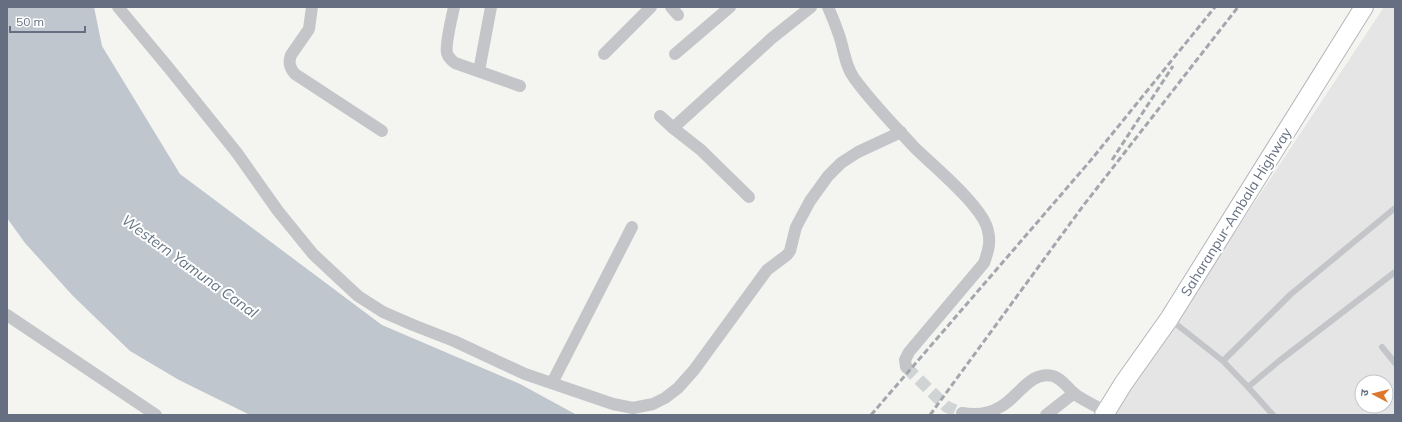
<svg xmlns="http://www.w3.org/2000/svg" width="1402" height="422" viewBox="0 0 1402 422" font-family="Mulish,'Noto Sans Devanagari',sans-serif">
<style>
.built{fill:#e5e5e5;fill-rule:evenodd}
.water{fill:#c0c6cd}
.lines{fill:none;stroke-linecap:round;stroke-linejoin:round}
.street-tunnel{stroke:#d0d4d5;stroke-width:12;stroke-dasharray:12 6;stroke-linecap:butt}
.primary-casing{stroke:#b3b6bb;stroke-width:20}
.lane{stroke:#c3c5c9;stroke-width:6}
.street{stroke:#c3c5c9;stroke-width:12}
.primary{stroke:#fff;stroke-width:18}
.rail{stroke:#a3a7ad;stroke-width:3;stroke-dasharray:6 3;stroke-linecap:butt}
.labels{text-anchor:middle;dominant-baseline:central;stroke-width:4;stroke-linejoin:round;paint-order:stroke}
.street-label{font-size:14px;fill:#656f81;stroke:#fff}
.water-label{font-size:15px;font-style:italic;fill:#667685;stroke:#fff}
</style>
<rect width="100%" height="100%" fill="#f4f5f1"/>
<path class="built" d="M1384,7H1395V415H1114ZM1362,382H1386V406H1362Z"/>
<path class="water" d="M7,7H94L102,46L180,174L382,325L520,384L577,415H250L179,380L130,351L73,296L25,243L7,218Z"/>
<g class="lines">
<path class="street-tunnel" d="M906,367L947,407L962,413"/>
<defs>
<path id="primary" d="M1104,415L1123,384L1169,319L1364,7"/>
</defs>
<use href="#primary" class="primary-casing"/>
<g class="lane">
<path d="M1171,320L1223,361L1248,387L1273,415"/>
<path d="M1382,347L1395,363"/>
<path d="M1223,361L1291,294L1395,208"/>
<path d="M1248,387L1279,361L1395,272"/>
</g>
<g class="street">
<path d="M118,7L168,67L237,153L278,211L313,254L358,296L383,312L413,325L454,341L525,374L613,404L633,408L653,404L665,398L678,388L694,370L767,270L787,255L790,251L796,227L810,201L828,176L841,163L858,152L901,132"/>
<path d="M312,7L309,29L291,55C288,63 290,68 295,74L382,131"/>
<path d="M454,7C452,17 445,44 447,53C448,57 451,60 455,63L520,86"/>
<path d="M671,7L678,15"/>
<path d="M828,7C832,16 836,26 839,35C844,49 845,66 854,78C872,103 894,125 914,147C932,165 984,207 988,231C991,242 988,252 984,263L909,352L905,360L906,367"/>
<path d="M604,54L651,7"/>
<path d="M675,54L730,7"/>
<path d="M479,71L491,7"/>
<path d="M660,116L673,128L701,150L749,197"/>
<path d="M673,128L772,38L811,7"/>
<path d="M7,315L156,415"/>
<path d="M552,383L632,227"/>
<path d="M962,413C975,415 989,414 1000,407C1018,398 1030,370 1053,376C1063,379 1068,389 1076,395C1085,401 1096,406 1106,412"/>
<path d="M1046,415L1074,393"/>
</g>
<use href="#primary" class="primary"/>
<g class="rail">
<path d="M1112,160L1173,66"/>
<path d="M871,415L1091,160L1215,7"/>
<path d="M930,415L1083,206L1238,7"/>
</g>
</g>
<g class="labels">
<g class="street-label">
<text transform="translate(1236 212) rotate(-58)">Saharanpur-Ambala Highway</text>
</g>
<g class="water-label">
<text transform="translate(190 266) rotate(36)">Western Yamuna Canal</text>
</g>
</g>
<rect width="1402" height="422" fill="none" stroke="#656f81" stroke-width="16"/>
<g transform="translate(1374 394) rotate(277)"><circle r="19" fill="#ffffff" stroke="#c1c5cd"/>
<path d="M0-3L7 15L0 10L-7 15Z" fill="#db782b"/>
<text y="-6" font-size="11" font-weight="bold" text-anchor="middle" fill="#656f81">उ</text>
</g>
<path d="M10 26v6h75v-6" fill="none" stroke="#656f81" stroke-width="2"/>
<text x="16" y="26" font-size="12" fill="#656f81" stroke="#ffffff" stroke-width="3" paint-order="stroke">50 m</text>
</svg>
